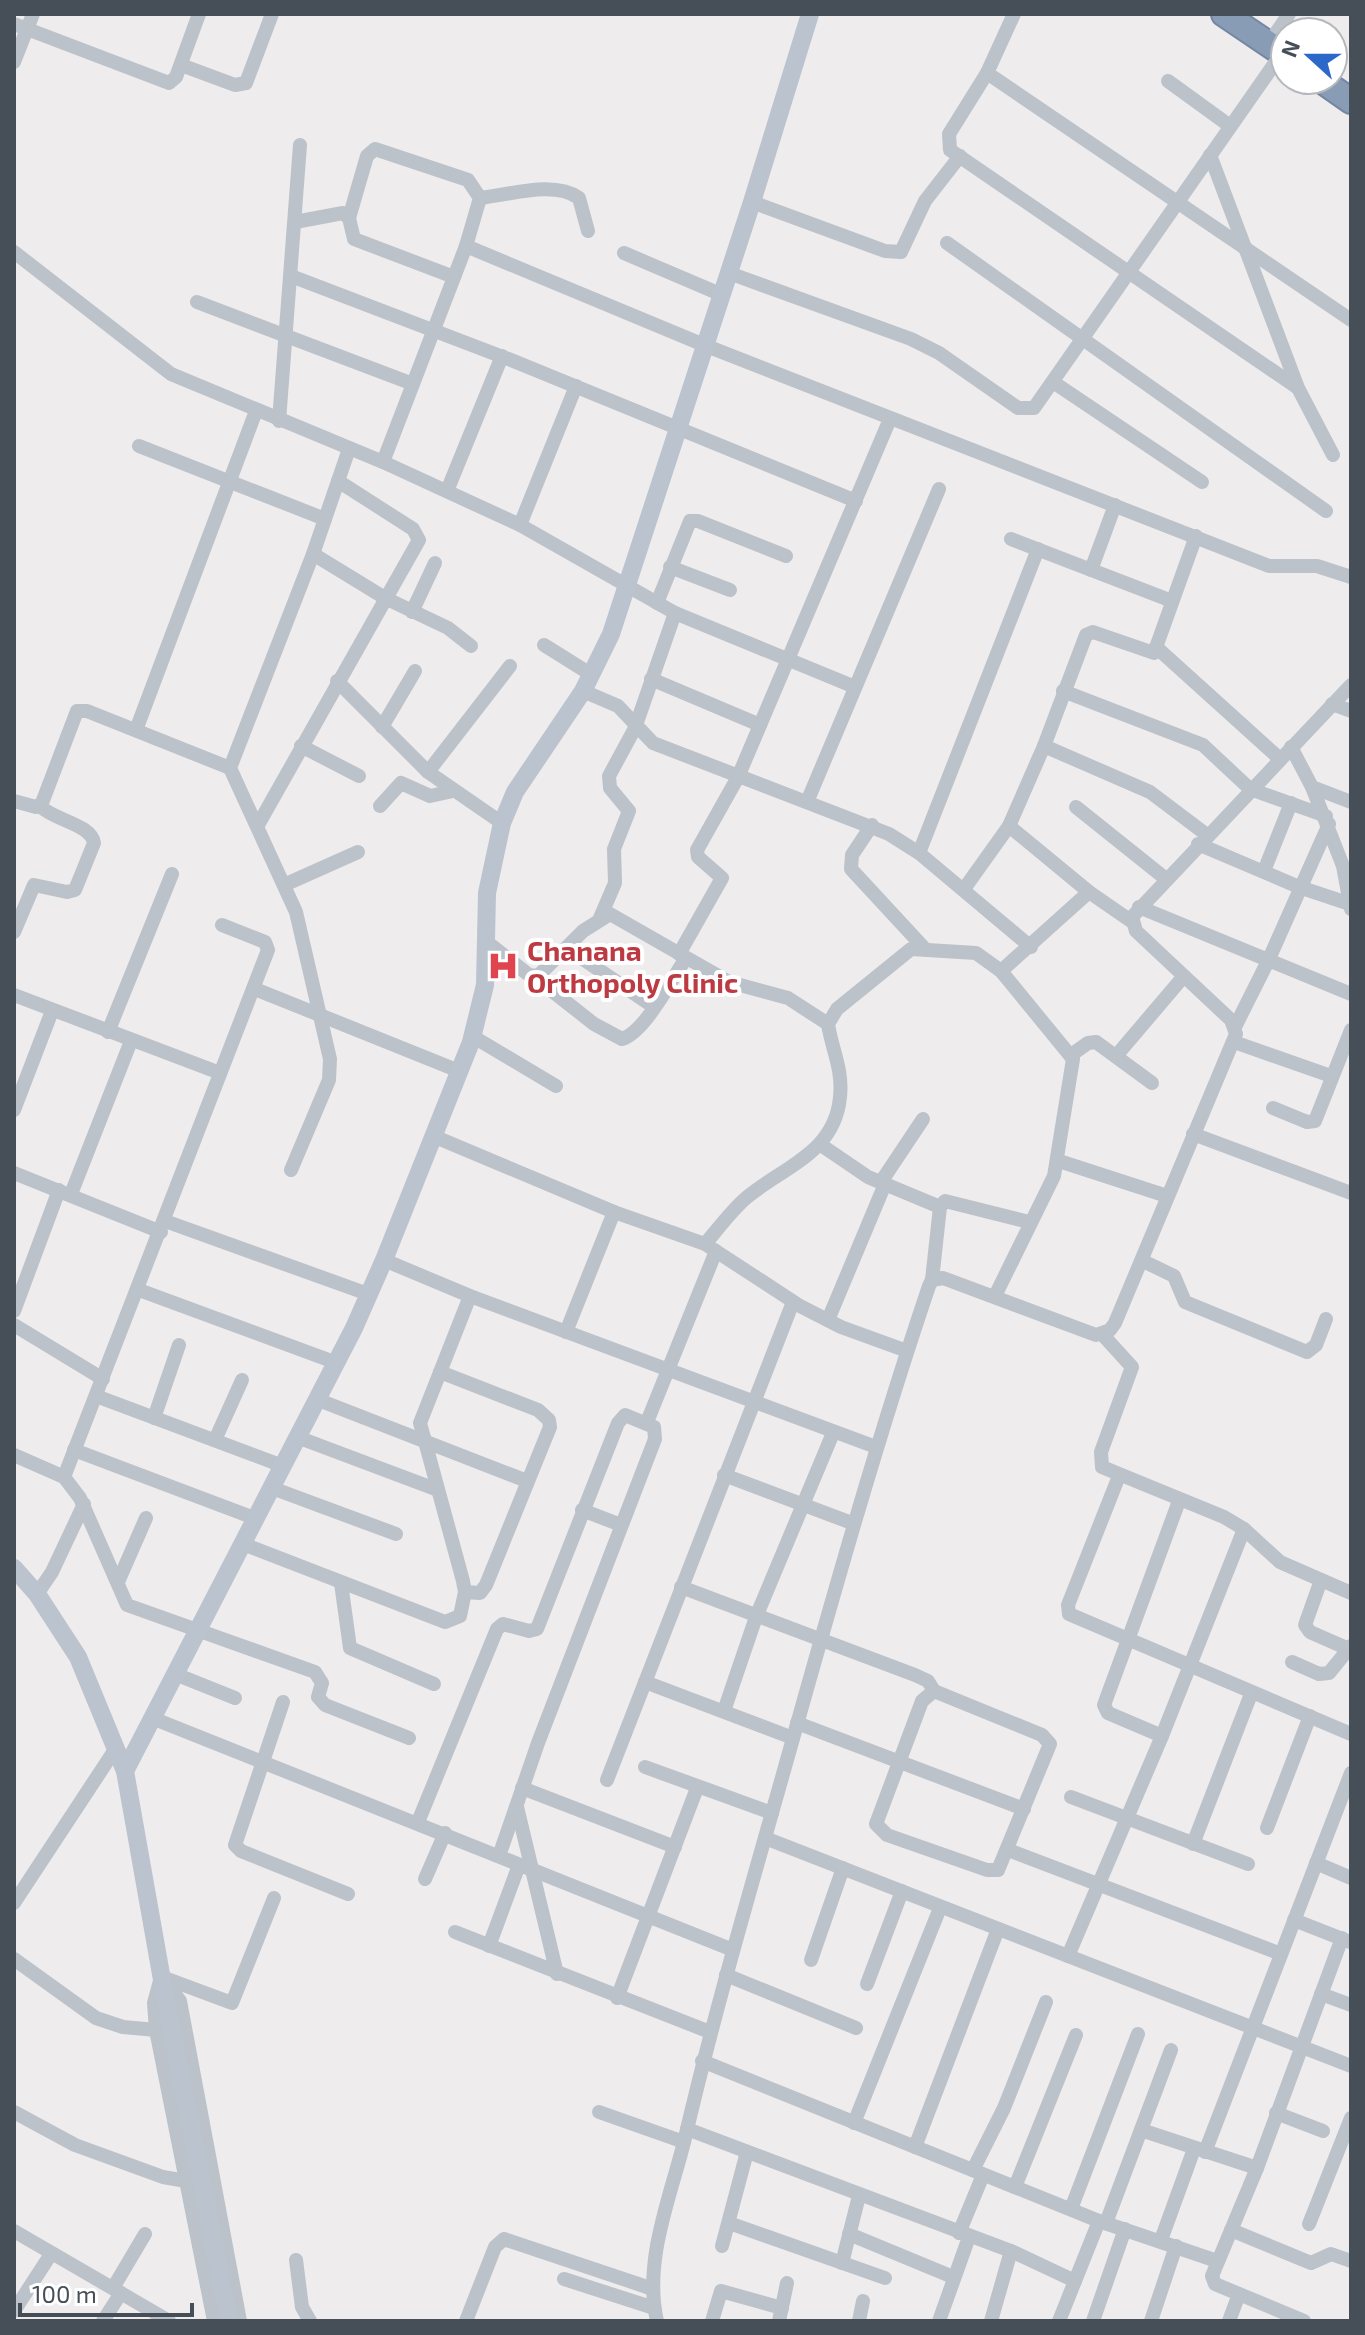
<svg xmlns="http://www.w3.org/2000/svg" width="1365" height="2335" viewBox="0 0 1365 2335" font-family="'Exo 2',sans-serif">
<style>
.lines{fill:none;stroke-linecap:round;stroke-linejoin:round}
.highway-casing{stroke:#7387a2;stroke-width:28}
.street{stroke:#bbc2ca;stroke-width:14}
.secondary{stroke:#bbc3ce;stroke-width:18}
.highway{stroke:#889cb6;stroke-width:24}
.labels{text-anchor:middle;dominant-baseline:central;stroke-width:8;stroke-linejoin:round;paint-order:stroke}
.health-label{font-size:28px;font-weight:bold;fill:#be3a42;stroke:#fff;text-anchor:start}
</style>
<rect width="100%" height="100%" fill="#eeecec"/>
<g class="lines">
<defs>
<g id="highway">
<path d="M1224,14L1285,55"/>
<path d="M1321,80L1351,101"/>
</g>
</defs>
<use href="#highway" class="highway-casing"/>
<g class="street">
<path d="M1014,14L987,73L949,134L950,150L1298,388"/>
<path d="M14,24L169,83L176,77L199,14"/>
<path d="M1276,33L1289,14"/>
<path d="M14,62L33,14"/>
<path d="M181,65L235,85L246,83L272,14"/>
<path d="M987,73L1351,320"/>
<path d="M1168,81L1230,126"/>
<path d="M1210,155L1298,388L1333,455"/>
<path d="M480,198C509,195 554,180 579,198L588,231"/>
<path d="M752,202L885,251L901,252L925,201L960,156"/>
<path d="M349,218L367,156L375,149L468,180L480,198L466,246L383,462"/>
<path d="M295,222L343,213L349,218L354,239L454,277"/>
<path d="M947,243L1326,511"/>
<path d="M466,246L704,345L1269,566H1317L1351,577"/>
<path d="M14,252L171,374L383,462L520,525L675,613L855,687"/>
<path d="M624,253L720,294"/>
<path d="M729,273L911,339L939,353L1018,408H1034L1282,53"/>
<path d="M291,276L511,360L856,501"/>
<path d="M197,302L413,384"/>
<path d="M1053,382L1202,482"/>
<path d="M279,421L300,145"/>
<path d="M139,446L325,519"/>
<path d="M447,491L502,356"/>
<path d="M520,525L576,386"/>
<path d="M1011,539L1172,601"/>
<path d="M313,554L385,598L448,628L471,646"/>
<path d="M670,567L730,590"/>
<path d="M1091,570L1115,505"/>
<path d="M657,603L690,521H698L786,556"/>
<path d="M412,612L435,563"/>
<path d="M544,645L592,675"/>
<path d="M1156,647L1280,759"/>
<path d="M651,679L760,725"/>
<path d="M337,681L428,772L502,823"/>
<path d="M583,691L618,706L653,743L889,834L919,853L1031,947"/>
<path d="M1063,691L1203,745L1250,789L1326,816"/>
<path d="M1332,704L1351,711"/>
<path d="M382,727L415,671"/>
<path d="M136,730L256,411"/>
<path d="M301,746L359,776"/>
<path d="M1044,746L1150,792L1207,835"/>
<path d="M1291,747L1312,787L1351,802"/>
<path d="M428,772L510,666"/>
<path d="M1312,787L1343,866L1351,909"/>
<path d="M14,801L36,807L42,803L77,711H87L230,768"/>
<path d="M807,802L939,489"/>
<path d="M380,806L401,783L430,796L453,791"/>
<path d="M1076,807L1166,879"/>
<path d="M258,825L419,540L413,529L338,481"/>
<path d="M872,825L852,855L851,869L925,949"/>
<path d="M1009,826L1089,892L1131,921"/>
<path d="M1198,844L1299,887L1350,904"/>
<path d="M919,853L1038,549"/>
<path d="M1264,871L1291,803"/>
<path d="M284,885L358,852"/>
<path d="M964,889L1009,826L1044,746L1086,635L1093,632L1154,653L1196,536"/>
<path d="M1139,907L1351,994"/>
<path d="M600,918L615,883L614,849L629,811L610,788L609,776L635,728L675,613"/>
<path d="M14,932L34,885L67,892L75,890L94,843C91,824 53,820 40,806"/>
<path d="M487,942L529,975L538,976L583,931L610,914L729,982L788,998L828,1024"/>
<path d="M679,954L722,878L698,857L697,850L738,777L890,419"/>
<path d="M580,957L654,1007"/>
<path d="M533,976L594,1024L622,1039C645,1032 672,979 686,958"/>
<path d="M255,989L459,1071"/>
<path d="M14,995L220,1073"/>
<path d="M1235,1027L1269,959L1329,824"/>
<path d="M108,1032L172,874"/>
<path d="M472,1036L556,1086"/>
<path d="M1234,1042L1331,1076"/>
<path d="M1071,1055L1088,1043L1096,1042L1152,1083"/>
<path d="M1116,1056L1184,976"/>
<path d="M1273,1108L1307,1122L1315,1121L1351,1030"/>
<path d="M14,1110L52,1011"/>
<path d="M1193,1134L1351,1193"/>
<path d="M433,1136L614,1212L705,1244L800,1306L841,1327L907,1351"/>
<path d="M821,1145L868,1177L940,1207"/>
<path d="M1059,1161L1167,1196"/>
<path d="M291,1170L329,1080L330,1059L296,912L230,768L313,554L349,449"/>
<path d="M14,1173L161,1232"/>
<path d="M881,1182L923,1119"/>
<path d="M71,1194L131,1041"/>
<path d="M165,1221L368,1294"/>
<path d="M705,1244C718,1229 731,1211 746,1198C783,1167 835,1153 840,1097C843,1069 832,1050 828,1024L837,1009L911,949L976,953L1001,971L1089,892"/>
<path d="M384,1260L470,1296L876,1447"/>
<path d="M1143,1261L1174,1276L1185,1302L1307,1352L1316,1345L1326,1319"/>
<path d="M932,1280L940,1207L945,1201L1029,1222"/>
<path d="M139,1290L337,1363"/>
<path d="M995,1296L1054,1176L1073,1059L1001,971"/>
<path d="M14,1311L59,1190"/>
<path d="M828,1320L885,1184"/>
<path d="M14,1325L103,1379"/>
<path d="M566,1332L614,1212"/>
<path d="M1102,1334L1132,1367L1101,1452L1102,1467L1224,1517L1244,1529L1280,1562L1351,1593"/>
<path d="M440,1372L538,1410L549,1420L550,1427L486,1585L480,1593L465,1592"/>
<path d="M96,1396L283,1466"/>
<path d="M316,1399L527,1481"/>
<path d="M154,1418L179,1345"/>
<path d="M647,1422L716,1251"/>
<path d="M297,1437L438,1490"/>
<path d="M215,1440L242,1380"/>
<path d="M74,1450L257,1519"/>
<path d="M14,1455L64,1477L80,1498L127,1605L315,1672L322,1683L318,1697L325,1705L409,1738"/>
<path d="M724,1475L852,1523"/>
<path d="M1119,1476L1068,1605L1069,1614L1351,1734"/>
<path d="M64,1477L268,950L265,942L222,925"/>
<path d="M272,1488L396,1534"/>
<path d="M582,1510L621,1525"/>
<path d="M243,1544L445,1622L460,1616L465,1592L463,1581L420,1423L470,1296"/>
<path d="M1321,1580L1305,1625L1310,1632L1351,1650"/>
<path d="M118,1582L146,1518"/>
<path d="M341,1583L350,1648L434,1684"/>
<path d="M681,1587L915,1675L928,1681L934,1691"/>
<path d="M37,1594L52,1572L84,1504"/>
<path d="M1292,1662L1319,1674L1329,1673L1351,1646"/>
<path d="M175,1674L235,1698"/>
<path d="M645,1682L793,1738"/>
<path d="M934,1691L1042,1735L1050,1744L998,1870H987L887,1835L876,1824L922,1701Z"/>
<path d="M283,1702L235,1845L241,1851L348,1894"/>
<path d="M724,1711L756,1617L833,1433"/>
<path d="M152,1718L733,1950"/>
<path d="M797,1723L1024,1809"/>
<path d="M1162,1736L1108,1713L1104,1705L1179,1501"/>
<path d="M645,1767L772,1813"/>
<path d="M607,1780L793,1302"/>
<path d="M522,1788L675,1847"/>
<path d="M1071,1797L1248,1864"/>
<path d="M517,1807L557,1974"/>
<path d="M418,1822L497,1629L503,1624L529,1631L537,1629L618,1423L625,1415L654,1427L655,1439L538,1743L499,1856"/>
<path d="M1267,1828L1310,1716"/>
<path d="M765,1838L1351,2066"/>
<path d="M1193,1844L1251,1694"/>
<path d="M1008,1850L1281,1954"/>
<path d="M1316,1863L1351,1878"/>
<path d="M425,1879L445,1833"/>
<path d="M14,1903L116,1748"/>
<path d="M1294,1920L1350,1942"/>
<path d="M455,1932L710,2032"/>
<path d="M489,1946L519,1865"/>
<path d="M1068,1956L1162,1736L1244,1529"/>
<path d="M14,1959L96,2018L123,2027L156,2030"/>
<path d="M811,1960L843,1868"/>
<path d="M726,1975L856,2028"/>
<path d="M161,1977L154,2003L156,2030L214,2321"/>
<path d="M162,1977L180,2001L240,2321"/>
<path d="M162,1977L232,2003L274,1898"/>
<path d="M867,1984L902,1891"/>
<path d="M1321,1994L1351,2005"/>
<path d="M617,1998L697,1788"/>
<path d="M702,2061L1099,2221L1217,2261"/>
<path d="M14,2112L75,2145L163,2177L186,2181"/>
<path d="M599,2112L684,2142"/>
<path d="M1276,2113L1323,2131"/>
<path d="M854,2123L940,1908"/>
<path d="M687,2129L1011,2251L1075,2281"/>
<path d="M1141,2130L1257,2168"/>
<path d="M915,2147L998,1929"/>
<path d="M1205,2152L1351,1773"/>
<path d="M973,2170L1004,2108L1046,2002"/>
<path d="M1015,2187L1076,2035"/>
<path d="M1071,2209L1138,2034"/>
<path d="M729,2223L885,2278"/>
<path d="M1106,2223L1171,2050"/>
<path d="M1309,2224L1351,2118"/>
<path d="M1231,2230L1311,2263L1331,2254L1351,2261"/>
<path d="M14,2231L169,2321"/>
<path d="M959,2233L983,2175"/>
<path d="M849,2234L953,2277"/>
<path d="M1161,2240L1194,2149"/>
<path d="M722,2246L747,2152"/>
<path d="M296,2260L302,2307L310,2321"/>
<path d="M842,2263L859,2196"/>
<path d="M564,2279L654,2308"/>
<path d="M113,2288L145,2234"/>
<path d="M14,2311L51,2254"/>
<path d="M103,2321L121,2293"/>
<path d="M466,2321L495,2247L504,2239L653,2289"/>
<path d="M657,2321C643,2260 671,2196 685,2138C716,2005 755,1874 792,1742C835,1589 878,1437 929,1286L932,1280L943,1278L1096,1335L1110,1330L1115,1323L1236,1034L1231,1020L1136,931L1132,917L1351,685"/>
<path d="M712,2321L721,2291L782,2308"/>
<path d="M779,2321L787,2283"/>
<path d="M859,2321L863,2301"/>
<path d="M939,2321L969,2237"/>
<path d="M991,2321L1011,2251"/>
<path d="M1059,2321L1099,2221"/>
<path d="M1093,2321L1125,2229"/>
<path d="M1151,2321L1176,2246"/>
<path d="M1229,2321L1239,2294"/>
<path d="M1304,2321L1215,2284L1212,2276L1257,2168L1342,1938"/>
</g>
<g class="secondary">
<path d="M14,1568L37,1594L78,1657L125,1771L167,2008L229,2321"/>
<path d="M125,1771L354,1328L384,1260L471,1042L485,985L487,893L502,823L515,792L583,691L611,634L752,202L810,14"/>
</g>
<use href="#highway" class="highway"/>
</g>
<defs>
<symbol id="hospital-bare" viewBox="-9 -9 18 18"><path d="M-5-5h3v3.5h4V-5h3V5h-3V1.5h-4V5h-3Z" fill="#e0444e" stroke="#fff" stroke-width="2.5" paint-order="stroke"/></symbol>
</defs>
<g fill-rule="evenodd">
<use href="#hospital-bare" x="481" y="944" width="44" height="44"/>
</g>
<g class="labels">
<g class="health-label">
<text x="527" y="950">Chanana<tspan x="527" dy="32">Orthopoly Clinic</tspan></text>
</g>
</g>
<rect width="1365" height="2335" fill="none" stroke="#464e57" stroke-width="32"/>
<g transform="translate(1309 56) rotate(291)"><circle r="38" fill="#ffffff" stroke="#b5b8bc" stroke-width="2"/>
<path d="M0-6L14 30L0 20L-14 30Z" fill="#2b68c9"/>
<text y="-12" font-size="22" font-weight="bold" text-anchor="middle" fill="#464e57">N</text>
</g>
<path d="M20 2303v12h172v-12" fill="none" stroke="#464e57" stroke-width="4"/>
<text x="32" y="2303" font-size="24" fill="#464e57" stroke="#ffffff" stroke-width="6" paint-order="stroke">100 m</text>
</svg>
